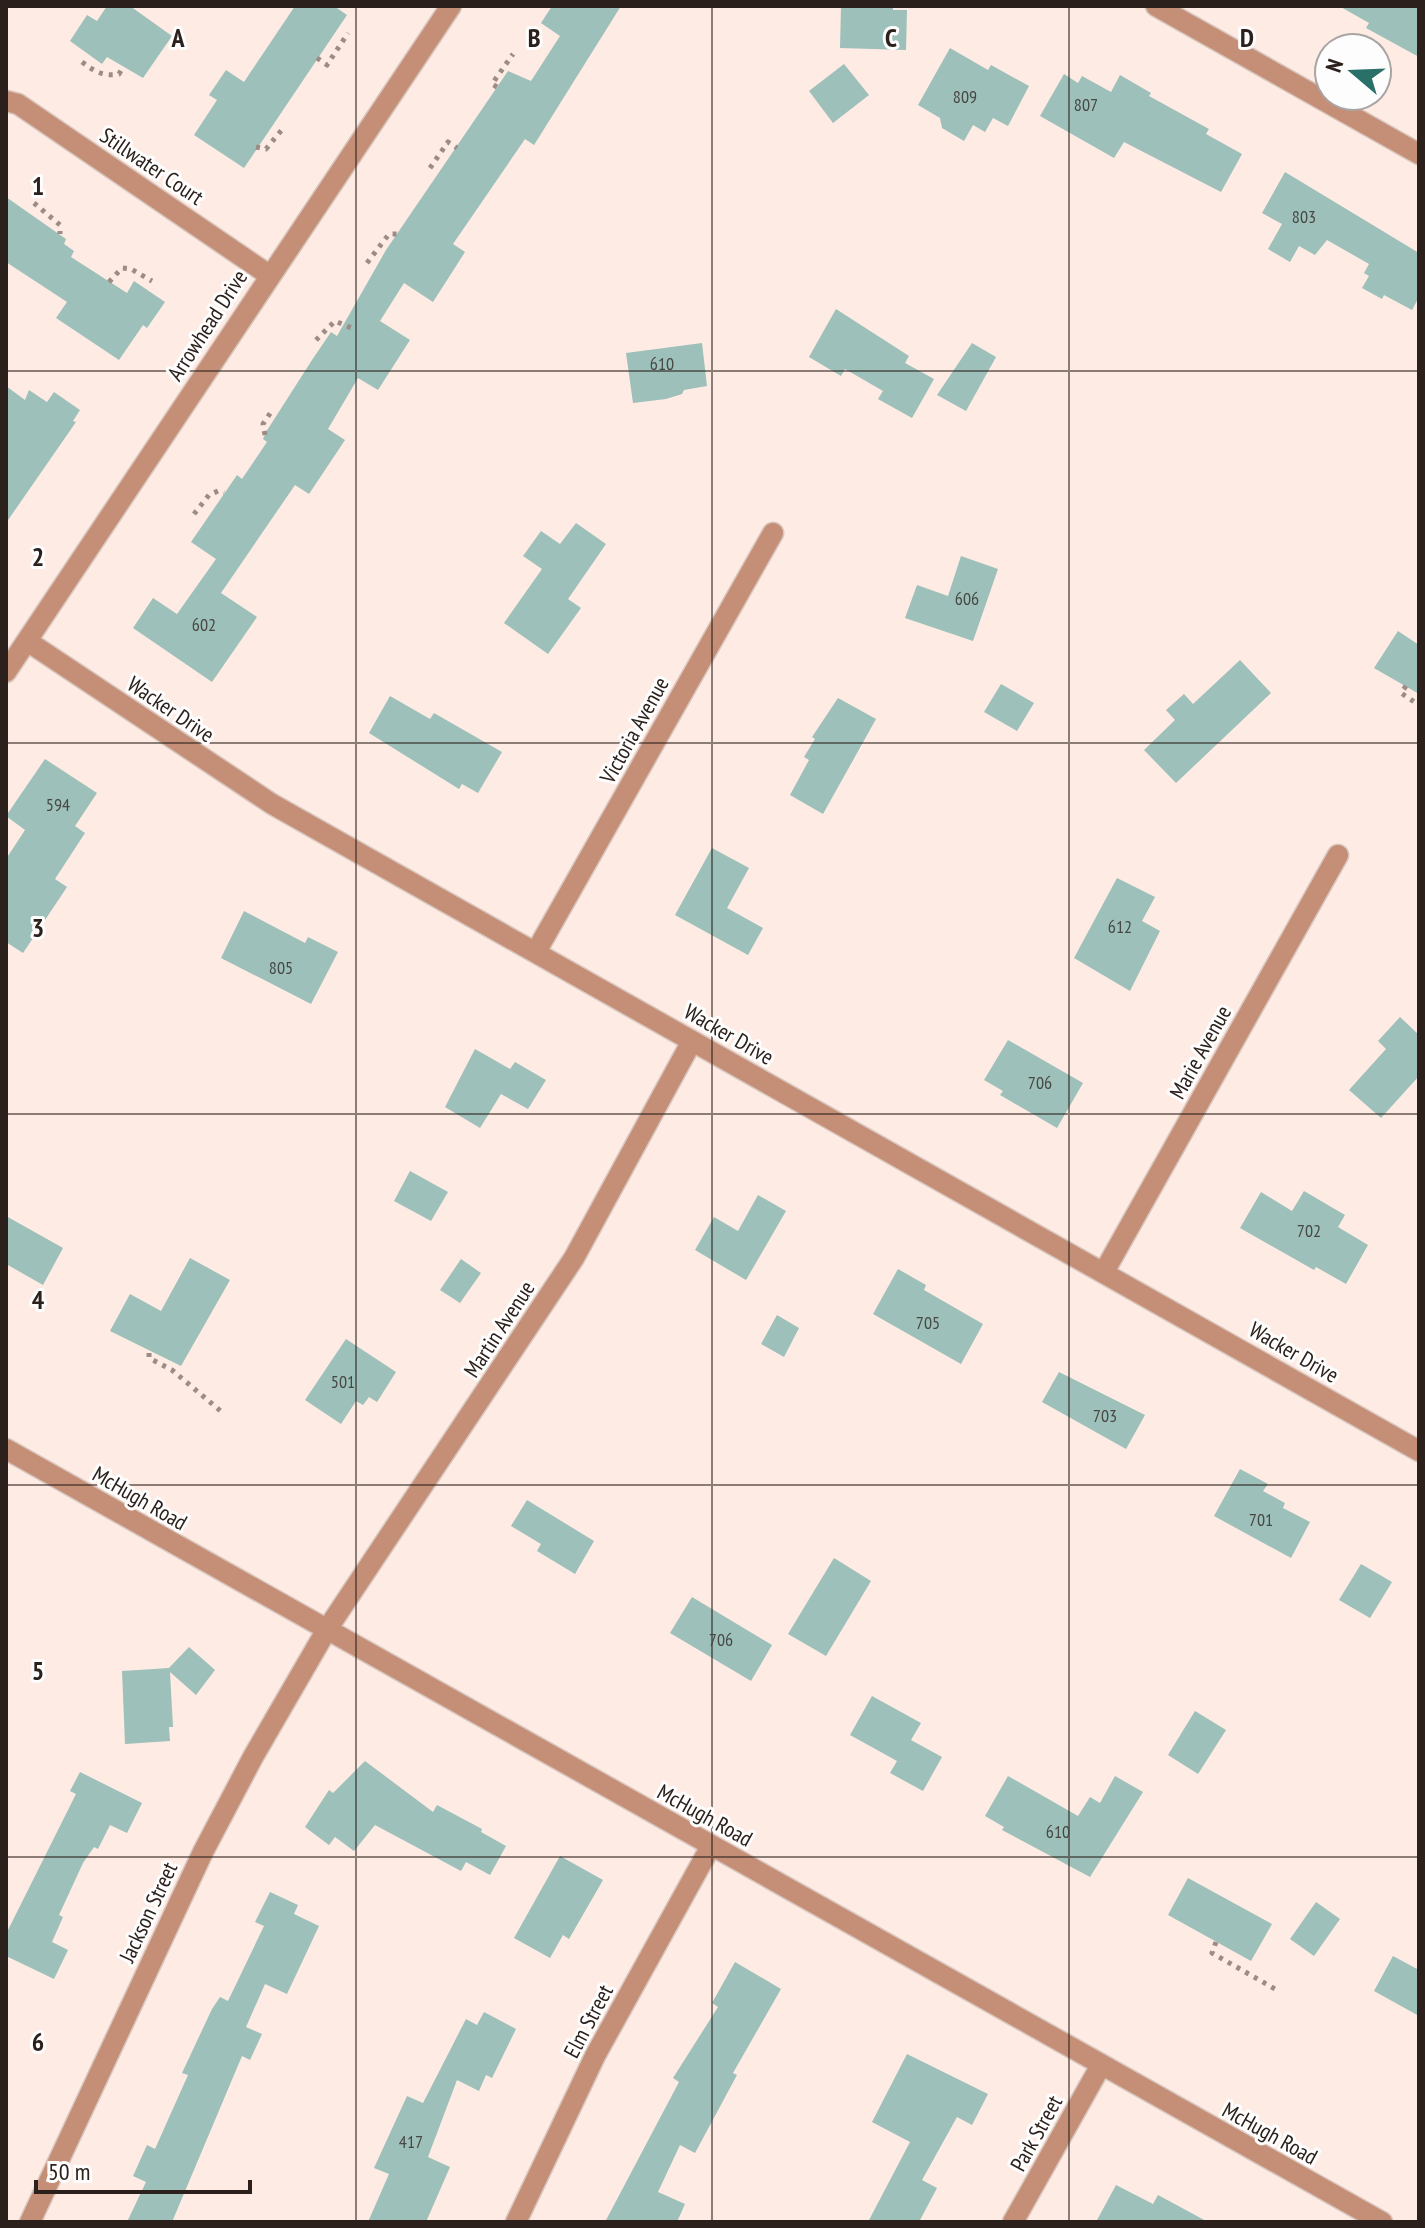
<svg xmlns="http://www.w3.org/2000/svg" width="1425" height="2228" viewBox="0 0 1425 2228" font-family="'PT Sans Narrow',sans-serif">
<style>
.building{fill:#9dc0ba}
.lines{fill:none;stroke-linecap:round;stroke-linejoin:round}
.street-casing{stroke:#d8c6bf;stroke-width:23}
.path{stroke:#9b8c85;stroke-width:5;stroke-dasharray:4 6;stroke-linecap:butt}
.street{stroke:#c48f76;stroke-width:20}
.grid{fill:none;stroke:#2b201b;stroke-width:2;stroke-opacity:0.55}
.labels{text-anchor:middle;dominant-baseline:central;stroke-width:6;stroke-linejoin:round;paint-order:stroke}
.number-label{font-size:18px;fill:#484843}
.street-label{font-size:22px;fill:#2b201b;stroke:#fdfdfd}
.grid-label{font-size:26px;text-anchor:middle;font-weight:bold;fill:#2b201b;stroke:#fdfdfd;stroke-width:6;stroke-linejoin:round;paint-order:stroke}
</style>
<rect width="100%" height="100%" fill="#feebe3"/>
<g class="building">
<path d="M107,6H130L172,36L143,78L107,57L102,64L70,41L87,15L97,21Z"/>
<path d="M295,6H334L347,15L244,168L194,135L217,100L209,95L226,70L244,82Z"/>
<path d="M552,6H621L534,145L525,139L453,244L465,252L433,302L404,283L380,321L410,340L378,390L358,378L328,429L345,440L309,494L295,485L221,593L257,617L212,682L133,628L153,598L177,614L216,559L191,542L237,475L242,479L267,442L263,439L266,432L312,360L331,332L337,336L386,250L508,71L531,81L560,36L541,23Z"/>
<path d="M841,6H893V10H907L906,50L840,48Z"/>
<path d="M1339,6H1419V57L1366,28L1369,23Z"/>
<path d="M950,48L988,70L991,65L1029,86L1008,126L993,118L985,132L973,125L964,141L942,128L940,118L918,105Z"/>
<path d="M844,64L869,95L833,123L809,91Z"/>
<path d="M1064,74L1078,83L1082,76L1111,92L1120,75L1151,93L1149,96L1209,129L1206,134L1242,154L1221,192L1124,142L1114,158L1040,116Z"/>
<path d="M1285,172L1419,253V297L1412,310L1384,295L1382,299L1362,288L1369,276L1364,273L1369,264L1327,240L1315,255L1299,246L1290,262L1268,249L1282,224L1262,213Z"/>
<path d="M6,197L66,239L64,244L74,251L71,257L127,293L134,281L165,302L147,328L143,325L119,360L56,318L67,302L6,262Z"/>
<path d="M836,309L909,356L905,363L934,379L912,418L878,399L883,391L845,369L841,376L809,357Z"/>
<path d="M702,343L707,386L684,390L682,394L666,399L633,403L626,353Z"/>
<path d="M972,343L996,357L966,411L937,395Z"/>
<path d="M6,386L25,400L29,390L47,402L54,392L80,410L73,421L76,422L6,523Z"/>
<path d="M576,523L606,544L568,599L581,608L548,654L504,623L542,569L523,556L541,531L560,544Z"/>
<path d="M961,556L998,569L973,641L905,618L917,585L948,596Z"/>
<path d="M1398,631L1419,645V694L1374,668Z"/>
<path d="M1240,660L1271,693L1176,783L1144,750L1175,720L1166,710L1184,694L1193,704Z"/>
<path d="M1001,684L1034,703L1017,731L984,712Z"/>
<path d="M390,696L430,719L434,713L502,752L478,793L462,784L459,789L369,733Z"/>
<path d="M838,698L876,719L823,814L790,795L809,760L804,757L815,739L812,737Z"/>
<path d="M45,759L97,793L75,826L85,833L55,879L67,887L23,953L6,942V859L25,830L6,816Z"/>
<path d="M712,848L749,868L727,908L763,928L748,955L675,915Z"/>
<path d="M1117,878L1155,897L1142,921L1160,931L1130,991L1074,958Z"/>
<path d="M244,911L305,943L308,937L338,952L311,1004L221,958Z"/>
<path d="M1400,1017L1419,1035V1076L1381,1118L1349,1090L1386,1049L1378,1041Z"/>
<path d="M1008,1040L1083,1083L1057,1128L1000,1095L1003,1091L984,1080Z"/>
<path d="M475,1049L510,1069L515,1062L546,1080L528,1109L501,1094L480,1128L445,1107Z"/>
<path d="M410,1171L448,1192L431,1221L394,1201Z"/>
<path d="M1304,1191L1345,1215L1338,1227L1368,1245L1346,1284L1316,1267L1314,1270L1240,1228L1261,1192L1292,1211Z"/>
<path d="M758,1195L786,1211L746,1280L695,1250L714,1217L738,1231Z"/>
<path d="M6,1216L63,1248L43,1285L6,1264Z"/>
<path d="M190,1258L230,1280L181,1366L110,1331L130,1294L161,1311Z"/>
<path d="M461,1259L481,1273L460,1303L440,1290Z"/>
<path d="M898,1269L926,1285L924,1290L983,1324L961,1364L873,1314Z"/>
<path d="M777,1315L799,1328L784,1357L761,1344Z"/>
<path d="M346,1339L396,1372L377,1402L369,1397L363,1405L356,1401L341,1424L305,1400Z"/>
<path d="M1059,1372L1145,1415L1126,1449L1042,1402Z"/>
<path d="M1240,1469L1268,1484L1263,1491L1285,1503L1283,1508L1310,1522L1291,1558L1214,1516Z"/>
<path d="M527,1500L594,1541L575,1574L537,1551L541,1544L511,1526Z"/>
<path d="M834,1558L871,1581L826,1656L788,1634Z"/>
<path d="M1361,1564L1392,1582L1370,1618L1339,1600Z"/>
<path d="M692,1597L772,1645L751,1681L670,1633Z"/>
<path d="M189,1647L215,1670L196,1695L170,1672L173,1727H169L170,1741L125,1744L122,1671L169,1668Z"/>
<path d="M872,1696L921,1723L911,1740L942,1757L923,1791L890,1773L897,1761L850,1735Z"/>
<path d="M1195,1711L1226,1730L1198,1774L1168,1755Z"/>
<path d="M365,1761L433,1812L437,1805L482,1829L481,1832L506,1846L490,1875L466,1862L461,1871L375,1825L354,1851L335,1837L329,1845L305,1827L329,1790L333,1793Z"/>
<path d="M80,1772L142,1803L127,1833L110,1825L98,1849L94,1847L83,1863L59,1915L63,1917L52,1942L68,1950L54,1979L6,1956V1934L76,1794L70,1791Z"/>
<path d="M1008,1776L1078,1816L1090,1797L1100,1803L1115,1776L1143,1792L1090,1877L1002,1830L1004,1827L985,1816Z"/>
<path d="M560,1856L603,1880L569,1939L563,1935L550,1958L514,1938Z"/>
<path d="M1188,1878L1272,1924L1251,1961L1168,1915Z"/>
<path d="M270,1892L298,1905L294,1914L319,1926L287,1994L265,1984L246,2027L262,2034L250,2060L242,2056L172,2222H127L146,2182L133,2176L147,2145L155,2149L188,2075L182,2073L212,2009L220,1997L228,2001L264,1926L255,1922Z"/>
<path d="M1316,1902L1340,1919L1314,1956L1290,1939Z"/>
<path d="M1393,1956L1419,1970V2016L1374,1991Z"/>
<path d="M735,1962L781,1989L733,2073L737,2075L695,2153L680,2145L658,2192L685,2204L677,2222H605L679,2082L673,2078L718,2007L712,2003Z"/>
<path d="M484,2012L516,2029L492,2078L486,2075L479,2091L457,2080L428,2157L450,2167L426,2222H368L389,2174L374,2168L407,2096L423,2103L466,2019L477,2025Z"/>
<path d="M907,2054L988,2094L972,2125L957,2117L922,2180L937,2188L919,2222H868L910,2142L872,2122Z"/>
<path d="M1116,2185L1153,2204L1158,2195L1208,2222H1096Z"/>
</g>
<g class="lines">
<defs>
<g id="street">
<path d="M1156,6L1419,154"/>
<path d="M6,101L18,104L269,275"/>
<path d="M27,641L272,804L1419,1451"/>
<path d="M6,672L451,6"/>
<path d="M537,950L773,533"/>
<path d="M1104,1272L1338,855"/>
<path d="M6,1449L1382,2222"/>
<path d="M30,2222L203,1852L253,1757L326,1631L574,1258L692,1041"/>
<path d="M516,2222L595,2056L711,1846"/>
<path d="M1013,2222L1100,2067"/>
</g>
</defs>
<use href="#street" class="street-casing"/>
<g class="path">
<path d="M317,58L327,65L348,33"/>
<path d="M82,62C94,71 103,77 119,74L123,67"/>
<path d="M497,87L492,84L513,54"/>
<path d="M256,147L266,149L285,126"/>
<path d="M430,168L448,142L457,148"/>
<path d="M34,203L60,225V234"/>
<path d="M367,263L389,234H401"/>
<path d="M109,282L122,268L131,269L152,281"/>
<path d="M316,340L335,321L354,329"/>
<path d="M265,435L263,424L273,409"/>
<path d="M194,514L209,495L218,491L224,493"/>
<path d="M1406,686L1401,693L1419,705"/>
<path d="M149,1353V1358L172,1370L223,1413"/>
<path d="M1216,1942L1212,1953L1275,1989"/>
</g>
<use href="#street" class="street"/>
</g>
<path class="grid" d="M356,6V2222M712,6V2222M1069,6V2222M6,371H1419M6,743H1419M6,1114H1419M6,1485H1419M6,1857H1419"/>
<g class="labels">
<g class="number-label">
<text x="965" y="96">809</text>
<text x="1086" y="104">807</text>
<text x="1304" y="216">803</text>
<text x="662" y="363">610</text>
<text x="967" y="598">606</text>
<text x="204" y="624">602</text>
<text x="58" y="804">594</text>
<text x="1120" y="926">612</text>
<text x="281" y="967">805</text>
<text x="1040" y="1082">706</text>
<text x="1309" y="1230">702</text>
<text x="928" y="1322">705</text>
<text x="343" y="1381">501</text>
<text x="1105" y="1415">703</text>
<text x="1261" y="1519">701</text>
<text x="721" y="1639">706</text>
<text x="1058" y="1831">610</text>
<text x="411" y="2141">417</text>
</g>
<g class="street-label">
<text transform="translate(152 166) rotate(34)">Stillwater Court</text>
<text transform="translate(207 325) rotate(-57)">Arrowhead Drive</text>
<text transform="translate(171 709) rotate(34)">Wacker Drive</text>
<text transform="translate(634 730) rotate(-61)">Victoria Avenue</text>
<text transform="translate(729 1034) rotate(30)">Wacker Drive</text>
<text transform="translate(1200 1052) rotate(-61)">Marie Avenue</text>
<text transform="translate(499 1329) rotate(-57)">Martin Avenue</text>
<text transform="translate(1294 1352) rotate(30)">Wacker Drive</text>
<text transform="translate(140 1498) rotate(30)">McHugh Road</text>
<text transform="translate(705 1815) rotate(29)">McHugh Road</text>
<text transform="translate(148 1912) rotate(-65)">Jackson Street</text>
<text transform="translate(588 2021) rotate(-62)">Elm Street</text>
<text transform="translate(1036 2133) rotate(-61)">Park Street</text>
<text transform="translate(1270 2133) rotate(29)">McHugh Road</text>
</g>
</g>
<g class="grid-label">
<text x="178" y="47">A</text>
<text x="534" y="47">B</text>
<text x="891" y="47">C</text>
<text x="1247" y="47">D</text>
<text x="38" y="195">1</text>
<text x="38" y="566">2</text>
<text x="38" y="937">3</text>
<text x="38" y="1309">4</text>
<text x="38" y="1680">5</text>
<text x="38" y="2051">6</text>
</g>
<rect width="1425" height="2228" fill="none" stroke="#2b201b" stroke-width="16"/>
<g transform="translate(1353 72) rotate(289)"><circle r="38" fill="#fdfdfd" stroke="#a9a5a3" stroke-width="2"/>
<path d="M0-6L14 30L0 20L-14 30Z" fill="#297068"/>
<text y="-12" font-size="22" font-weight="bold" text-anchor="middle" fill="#2b201b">N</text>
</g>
<path d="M36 2180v12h214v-12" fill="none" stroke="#2b201b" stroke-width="4"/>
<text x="48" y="2180" font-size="24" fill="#2b201b" stroke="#fdfdfd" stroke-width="6" paint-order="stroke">50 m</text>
</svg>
